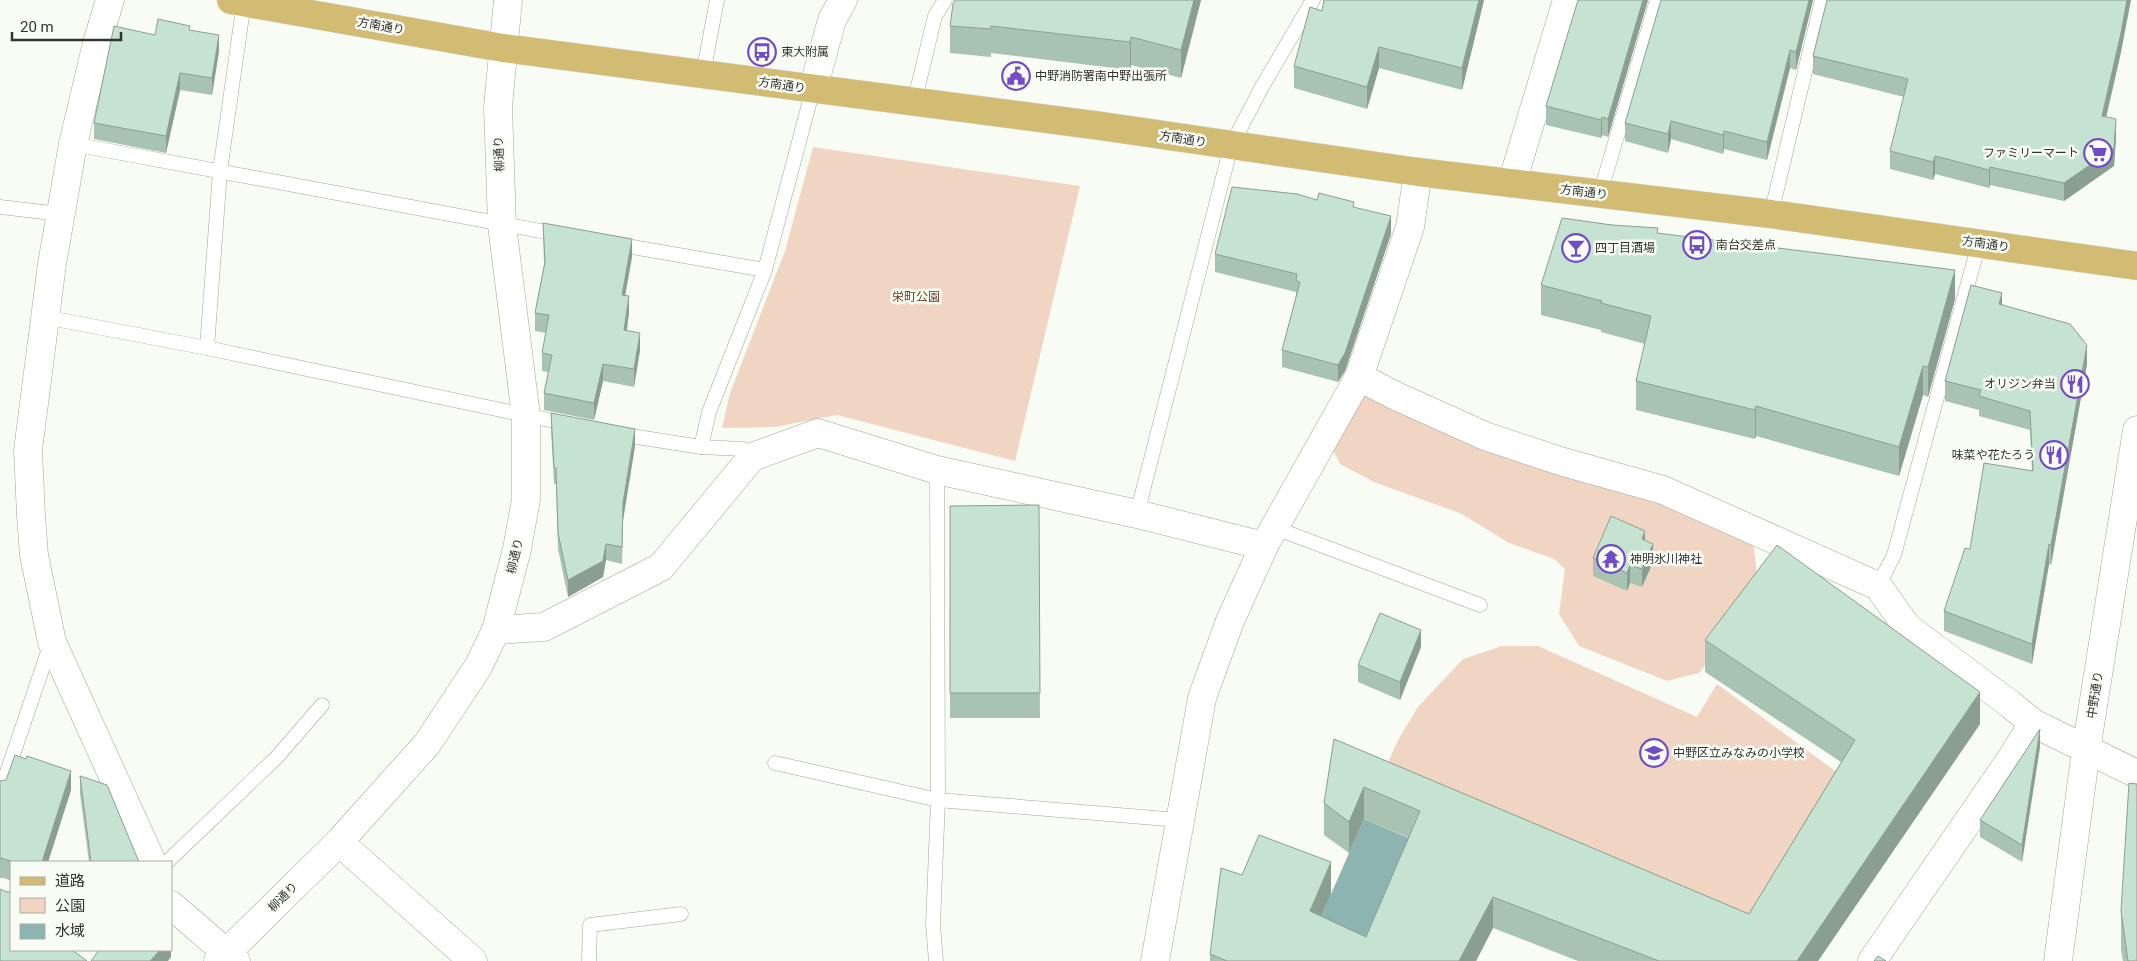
<svg xmlns="http://www.w3.org/2000/svg" width="2137" height="961" viewBox="0 0 2137 961" font-family="Roboto,'Noto Sans JP',sans-serif">
<style>
.green{fill:#f0d5c3}
.water{fill:#8eb4b1}
.lines{fill:none;stroke-linecap:round;stroke-linejoin:round}
.service-casing{stroke:#a2a59d;stroke-width:15}
.minor-casing{stroke:#a2a59d;stroke-width:29}
.tertiary-casing{stroke:#a2a59d;stroke-width:29}
.secondary-casing{stroke:#a2a59d;stroke-width:29}
.primary-casing{stroke:#dadada;stroke-width:29}
.service{stroke:#fff;stroke-width:14}
.minor{stroke:#fff;stroke-width:28}
.tertiary{stroke:#fff;stroke-width:28}
.secondary{stroke:#fff;stroke-width:28}
.primary{stroke:#d2bc73;stroke-width:28}
.wall{fill:#a9c3b3}
.shaded-wall{fill:#8a9f92}
.building{fill:#c5e3d0;stroke:#8a9f92}
.labels{text-anchor:middle;dominant-baseline:central;stroke-width:5;stroke-linejoin:round;paint-order:stroke}
.street-label{font-size:12px;fill:#333431;stroke:#f9fcf4}
.poi-label{font-size:12px;fill:#333431;stroke:#f9fcf4;text-anchor:start}
.park-label{font-size:12px;fill:#694123;stroke:#f9fcf4}
</style>
<rect width="100%" height="100%" fill="#f9fcf4"/>
<g class="green">
<path d="M813,147L1080,186L1015,461L837,415L775,427L722,428L730,393L785,251Z"/>
<path d="M1367,391L1539,463L1597,464L1742,537L1754,547L1757,575L1729,635L1699,673L1667,681L1579,646L1559,614L1565,569L1554,559L1509,543L1462,514L1374,482L1340,464L1321,425Z"/>
<path d="M1502,646H1538L1697,717L1717,684L1846,779L1745,920L1384,771L1398,740L1418,707L1463,659Z"/>
</g>
<path class="water" d="M1364,819L1420,843L1369,961L1310,942Z"/>
<g class="lines">
<defs>
<g id="service">
<path d="M703,74L717,0"/>
<path d="M914,103L935,16L945,0"/>
<path d="M73,144L562,235"/>
<path d="M1600,194L1657,0"/>
<path d="M0,207L60,214"/>
<path d="M1771,214L1822,0"/>
<path d="M615,244L765,270"/>
<path d="M44,317L207,348L568,424"/>
<path d="M207,348L220,171L244,2"/>
<path d="M618,434L701,447L743,449L752,457"/>
<path d="M701,447L709,412L765,270L813,89"/>
<path d="M1137,514L1231,146L1263,85L1313,0"/>
<path d="M1275,528L1480,605"/>
<path d="M1878,586L1894,555L1979,243"/>
<path d="M775,763L938,800L1179,820"/>
<path d="M0,793L51,643"/>
<path d="M167,862L277,757L322,705"/>
<path d="M589,961L590,925L681,914"/>
<path d="M936,961L933,925L938,800L937,470"/>
</g>
<g id="minor">
<path d="M110,0L97,43L73,144L52,264L28,450L31,515L34,555L52,642L152,862"/>
<path d="M813,89L832,20L843,0"/>
<path d="M1512,183L1567,0"/>
<path d="M1359,377L1396,396L1485,436L1560,461L1663,490L1878,586L1907,627L2010,704L2033,723L2137,774"/>
<path d="M496,630L544,627L661,567L752,457L818,433L937,470L1137,514L1264,546"/>
<path d="M339,842L473,961"/>
<path d="M171,905L236,961"/>
<path d="M1155,961L1202,698L1230,621L1264,546L1359,377L1410,227L1418,172"/>
<path d="M1872,961L2013,756L2033,723"/>
</g>
<path id="tertiary" d="M218,961L339,842L427,744L478,667L496,630L517,549L526,499V416L502,225L498,107L508,0"/>
<path id="secondary" d="M2058,961L2086,750L2137,430"/>
<path id="primary" d="M231,0L503,48L1101,126L1418,172L1771,214L2137,266"/>
</defs>
<use href="#service" class="service-casing"/>
<use href="#minor" class="minor-casing"/>
<use href="#tertiary" class="tertiary-casing"/>
<use href="#secondary" class="secondary-casing"/>
<use href="#primary" class="primary-casing"/>
<use href="#service" class="service"/>
<use href="#minor" class="minor"/>
<use href="#tertiary" class="tertiary"/>
<use href="#secondary" class="secondary"/>
<use href="#primary" class="primary"/>
</g>
<g class="wall">
<path d="M1201,0L1181,78L1131,65L1130,70L991,53V57L950,53V26Z"/>
<path d="M1484,0L1462,90L1379,68L1367,109L1294,88V66L1322,11Z"/>
<path d="M1648,0L1608,137L1602,135L1601,138L1546,125V106Z"/>
<path d="M1813,0L1796,70L1790,68L1767,160L1724,149L1723,154L1671,139L1668,153L1625,141V123Z"/>
<path d="M190,30L219,51L212,95L180,90L166,153L94,139V123L155,35Z"/>
<path d="M2121,52L2106,117L2116,138L2114,166L2064,201L1990,185L1989,188L1935,174L1933,180L1890,169V151L1904,97L1813,74V56Z"/>
<path d="M1317,200L1354,207L1391,234L1345,371L1338,382L1282,367V350L1296,297V292L1215,272V254Z"/>
<path d="M543,223L632,257L625,295L629,313L627,330L640,350L634,387L603,381L594,420L544,410V393L548,372L542,371V353L546,333L535,331V313L544,265Z"/>
<path d="M1612,225L1658,233L1955,299L1928,397L1923,395L1899,476L1756,436L1755,439L1636,410V381L1645,344L1601,332V330L1541,315V285Z"/>
<path d="M2002,304L2087,364L2051,565L2049,564L2032,664L1944,631V611L1970,549L2032,471L2030,430L1979,416V410L1945,401V381Z"/>
<path d="M551,413L635,446L623,520L622,564L606,560L603,577L568,597L558,549L556,484H554L551,430Z"/>
<path d="M1039,505L1040,718H950V506Z"/>
<path d="M1645,540L1653,562L1642,587L1630,583L1627,591L1593,576V558Z"/>
<path d="M1705,640L1980,724L1818,961H1578L1493,928L1476,961H1210V954L1242,875L1331,894L1321,916L1366,937L1409,838L1364,819L1349,853L1324,835V803L1334,739L1749,914L1841,762L1705,672Z"/>
<path d="M1421,647L1400,700L1358,682V665Z"/>
<path d="M2040,747L2022,862L1980,837V820Z"/>
<path d="M80,776L139,862H89L80,794Z"/>
<path d="M0,781L71,790L48,862H11V881L4,878H0Z"/>
<path d="M2121,911L2137,961H2123L2121,950Z"/>
</g>
<g class="shaded-wall">
<path d="M1194,0H1201L1181,78V50Z"/>
<path d="M1479,0H1484L1462,90V68Z"/>
<path d="M1643,0H1648L1608,137V119Z"/>
<path d="M1809,0H1813L1796,70V52Z"/>
<path d="M2127,0H2131L2121,52L2102,135V116Z"/>
<path d="M219,35V51L212,95V78Z"/>
<path d="M1131,37V65L1130,70V42Z"/>
<path d="M1379,47V68L1367,109V87Z"/>
<path d="M1790,50V68L1767,160V142Z"/>
<path d="M180,73V90L166,153V136Z"/>
<path d="M1602,117V135L1601,138V120Z"/>
<path d="M2116,119V138L2114,166L2064,201V183Z"/>
<path d="M1671,121V139L1668,153V134Z"/>
<path d="M1724,131V149L1723,154V135Z"/>
<path d="M1935,156V174L1933,180V162Z"/>
<path d="M1990,167V185L1989,188V170Z"/>
<path d="M1391,216V234L1345,371L1338,382V365Z"/>
<path d="M632,239V257L622,313V295Z"/>
<path d="M1955,270V299L1928,397V367Z"/>
<path d="M2002,293V313L1999,304Z"/>
<path d="M629,296V313L624,348V330Z"/>
<path d="M640,333V350L634,387V369Z"/>
<path d="M2087,345V364L2051,565V545Z"/>
<path d="M603,364V381L594,420V403Z"/>
<path d="M1923,366V395L1899,476V447Z"/>
<path d="M1756,406V436L1755,439V410Z"/>
<path d="M635,429V446L623,520L622,564L623,503Z"/>
<path d="M1645,531V549L1642,539Z"/>
<path d="M606,544V560L603,577L568,597V580Z"/>
<path d="M1653,544V562L1642,587V569Z"/>
<path d="M2049,544V564L2032,664V644Z"/>
<path d="M1630,565V583L1627,591V573Z"/>
<path d="M1421,630V647L1400,700V682Z"/>
<path d="M1980,692V724L1818,961H1797Z"/>
<path d="M2040,729V747L2022,862V845Z"/>
<path d="M71,771V790L48,862H42Z"/>
<path d="M1364,787V819L1349,853V822Z"/>
<path d="M1331,862V894L1310,942V911Z"/>
<path d="M1493,897V928L1476,961H1459Z"/>
<path d="M160,950H171V957L168,961H150Z"/>
</g>
<g class="building">
<path d="M955,0H1194L1181,50L1131,37L1130,42L991,26V29L950,26L953,4Z"/>
<path d="M1324,0H1479L1462,68L1379,47L1367,87L1294,66L1310,7L1322,11Z"/>
<path d="M1578,0H1643L1608,119L1602,117L1601,120L1546,106Z"/>
<path d="M1661,0H1809L1796,52L1790,50L1767,142L1724,131L1723,135L1671,121L1668,134L1625,123Z"/>
<path d="M1827,0H2127L2121,33L2102,116L2116,119L2114,148L2064,183L1990,167L1989,170L1935,156L1933,162L1890,151L1908,79L1813,56Z"/>
<path d="M158,19L190,26L189,30L219,35L212,78L180,73L166,136L94,123L114,26L155,35Z"/>
<path d="M1232,187L1297,194L1317,200L1319,193L1354,202L1353,207L1391,216L1345,353L1338,365L1282,350L1300,282L1296,281L1297,274L1215,254Z"/>
<path d="M1562,218L1612,225L1658,228L1657,233L1955,270L1928,367L1923,366L1899,447L1756,406L1755,410L1636,381L1651,316L1601,303L1602,301L1541,285Z"/>
<path d="M543,223L632,239L622,295L629,296L624,330L640,333L634,369L603,364L594,403L544,393L552,355L542,353L549,315L535,313L545,262Z"/>
<path d="M1971,285L2002,293L1999,304L2070,324L2087,345L2051,545L2049,544L2032,644L1944,611L1965,548L1970,549L1984,463L2033,471L2030,411L1979,396L1981,390L1945,381Z"/>
<path d="M551,413L635,429L623,503L622,547L606,544L603,561L568,580L558,533L556,468L554,467Z"/>
<path d="M1039,505L1040,693H950V506Z"/>
<path d="M1611,516L1645,531L1642,539L1653,544L1642,569L1630,565L1627,573L1593,558Z"/>
<path d="M1777,545L1980,692L1797,961H1659L1493,897L1459,961H1227L1210,954L1221,868L1242,875L1259,835L1331,862L1310,911L1366,937L1420,811L1364,787L1349,822L1324,803L1334,739L1749,914L1855,740L1705,640Z"/>
<path d="M1380,613L1421,630L1400,682L1358,665Z"/>
<path d="M2040,729L2022,845L1980,820Z"/>
<path d="M15,755L26,759L27,756L71,771L42,862H14L4,859L0,858V781L6,780Z"/>
<path d="M80,776L107,785L139,862H91Z"/>
<path d="M2129,783L2137,784V961H2128L2121,911Z"/>
<path d="M0,889L7,892H11V950H72L87,961H0Z"/>
<path d="M99,950H160L150,961H91Z"/>
<path d="M1878,956L1886,961H1874Z"/>
</g>
<defs>
<symbol id="bus-ring" viewBox="-11 -11 22 22"><circle r="9.5" fill="#f9fcf4" stroke="#704dc6" stroke-width="1.5"/><path d="M-5-6H5V4H4V6H2V4H-2V6H-4V4H-5ZM-3.5-4V0h7V-4ZM-3.5 1.2v1.5H-2V1.2ZM2 1.2v1.5H3.5V1.2Z" fill="#704dc6"/></symbol>
<symbol id="civic-ring" viewBox="-11 -11 22 22"><circle r="9.5" fill="#f9fcf4" stroke="#704dc6" stroke-width="1.5"/><path d="M-.6-6.5H3V-4.5H.6V-3L4-1V1h2V6H-6V1h2V-1L-.6-3ZM-1.2 2.5V6h2.4V2.5Z" fill="#704dc6"/></symbol>
<symbol id="supermarket-ring" viewBox="-11 -11 22 22"><circle r="9.5" fill="#f9fcf4" stroke="#704dc6" stroke-width="1.5"/><path d="M-6-5.5h2.5l.6 2H6L4.5 2H-2.5L-4.4-4H-6ZM-1.5 3.2a1.3 1.3 0 1 0 .1 0ZM3 3.2a1.3 1.3 0 1 0 .1 0Z" fill="#704dc6"/></symbol>
<symbol id="bar-ring" viewBox="-11 -11 22 22"><circle r="9.5" fill="#f9fcf4" stroke="#704dc6" stroke-width="1.5"/><path d="M-6-5H6L.8 .8V4.5H3.5V6h-7V4.5H-.8V.8Z" fill="#704dc6"/></symbol>
<symbol id="restaurant-ring" viewBox="-11 -11 22 22"><circle r="9.5" fill="#f9fcf4" stroke="#704dc6" stroke-width="1.5"/><path d="M-5-6h1v4h1v-4h1v4h1v-4h1v5L-1.5 .5V6h-2V.5L-5-1ZM5-6V6H3V1.5H1.5Q1.5-4 5-6Z" fill="#704dc6"/></symbol>
<symbol id="temple-ring" viewBox="-11 -11 22 22"><circle r="9.5" fill="#f9fcf4" stroke="#704dc6" stroke-width="1.5"/><path d="M0-6L5-2H3V0L6.5 2.5H4V6H1.5V3h-3V6H-4V2.5H-6.5L-3 0V-2H-5Z" fill="#704dc6"/></symbol>
<symbol id="school-ring" viewBox="-11 -11 22 22"><circle r="9.5" fill="#f9fcf4" stroke="#704dc6" stroke-width="1.5"/><path d="M0-5L7-2L0 1L-7-2ZM-4 1L0 2.5L4 1V4Q0 6-4 4Z" fill="#704dc6"/></symbol>
</defs>
<g fill-rule="evenodd">
<use href="#bus-ring" x="746" y="36" width="32" height="32"/>
<use href="#civic-ring" x="1000" y="60" width="32" height="32"/>
<use href="#supermarket-ring" x="2082" y="137" width="32" height="32"/>
<use href="#bus-ring" x="1681" y="229" width="32" height="32"/>
<use href="#bar-ring" x="1560" y="232" width="32" height="32"/>
<use href="#restaurant-ring" x="2059" y="368" width="32" height="32"/>
<use href="#restaurant-ring" x="2038" y="439" width="32" height="32"/>
<use href="#temple-ring" x="1595" y="543" width="32" height="32"/>
<use href="#school-ring" x="1638" y="737" width="32" height="32"/>
</g>
<g class="labels">
<g class="street-label">
<text transform="translate(381 26) rotate(10)">方南通り</text>
<text transform="translate(782 85) rotate(8)">方南通り</text>
<text transform="translate(1183 139) rotate(9)">方南通り</text>
<text transform="translate(499 154) rotate(-92)">柳通り</text>
<text transform="translate(1584 192) rotate(7)">方南通り</text>
<text transform="translate(1986 244) rotate(8)">方南通り</text>
<text transform="translate(515 556) rotate(-77)">柳通り</text>
<text transform="translate(2095 695) rotate(-81)">中野通り</text>
<text transform="translate(283 897) rotate(-45)">柳通り</text>
</g>
<g class="poi-label">
<text x="781" y="52">東大附属</text>
<text x="1035" y="76">中野消防署南中野出張所</text>
<text x="2079" y="153" text-anchor="end">ファミリーマート</text>
<text x="1716" y="245">南台交差点</text>
<text x="1595" y="248">四丁目酒場</text>
<text x="2056" y="384" text-anchor="end">オリジン弁当</text>
<text x="2035" y="455" text-anchor="end">味菜や花たろう</text>
<text x="1630" y="559">神明氷川神社</text>
<text x="1673" y="753">中野区立みなみの小学校</text>
</g>
<g class="park-label">
<text x="916" y="297">栄町公園</text>
</g>
</g>
<rect x="10" y="861" width="162" height="90" fill="#f9fcf4" stroke="#aaaca6"/>
<rect x="20" y="877" width="25" height="8" fill="#d2bc73" stroke="#aaaca6"/>
<text x="55" y="886" font-size="15" fill="#333431">道路</text>
<rect x="20" y="898" width="25" height="15" fill="#f0d5c3" stroke="#aaaca6"/>
<text x="55" y="911" font-size="15" fill="#333431">公園</text>
<rect x="20" y="924" width="25" height="15" fill="#8eb4b1" stroke="#aaaca6"/>
<text x="55" y="936" font-size="15" fill="#333431">水域</text>
<path d="M12 32v8h109v-8" fill="none" stroke="#333431" stroke-width="2.5"/>
<text x="20" y="32" font-size="15" fill="#333431" stroke="#f9fcf4" stroke-width="4" paint-order="stroke">20 m</text>
</svg>
